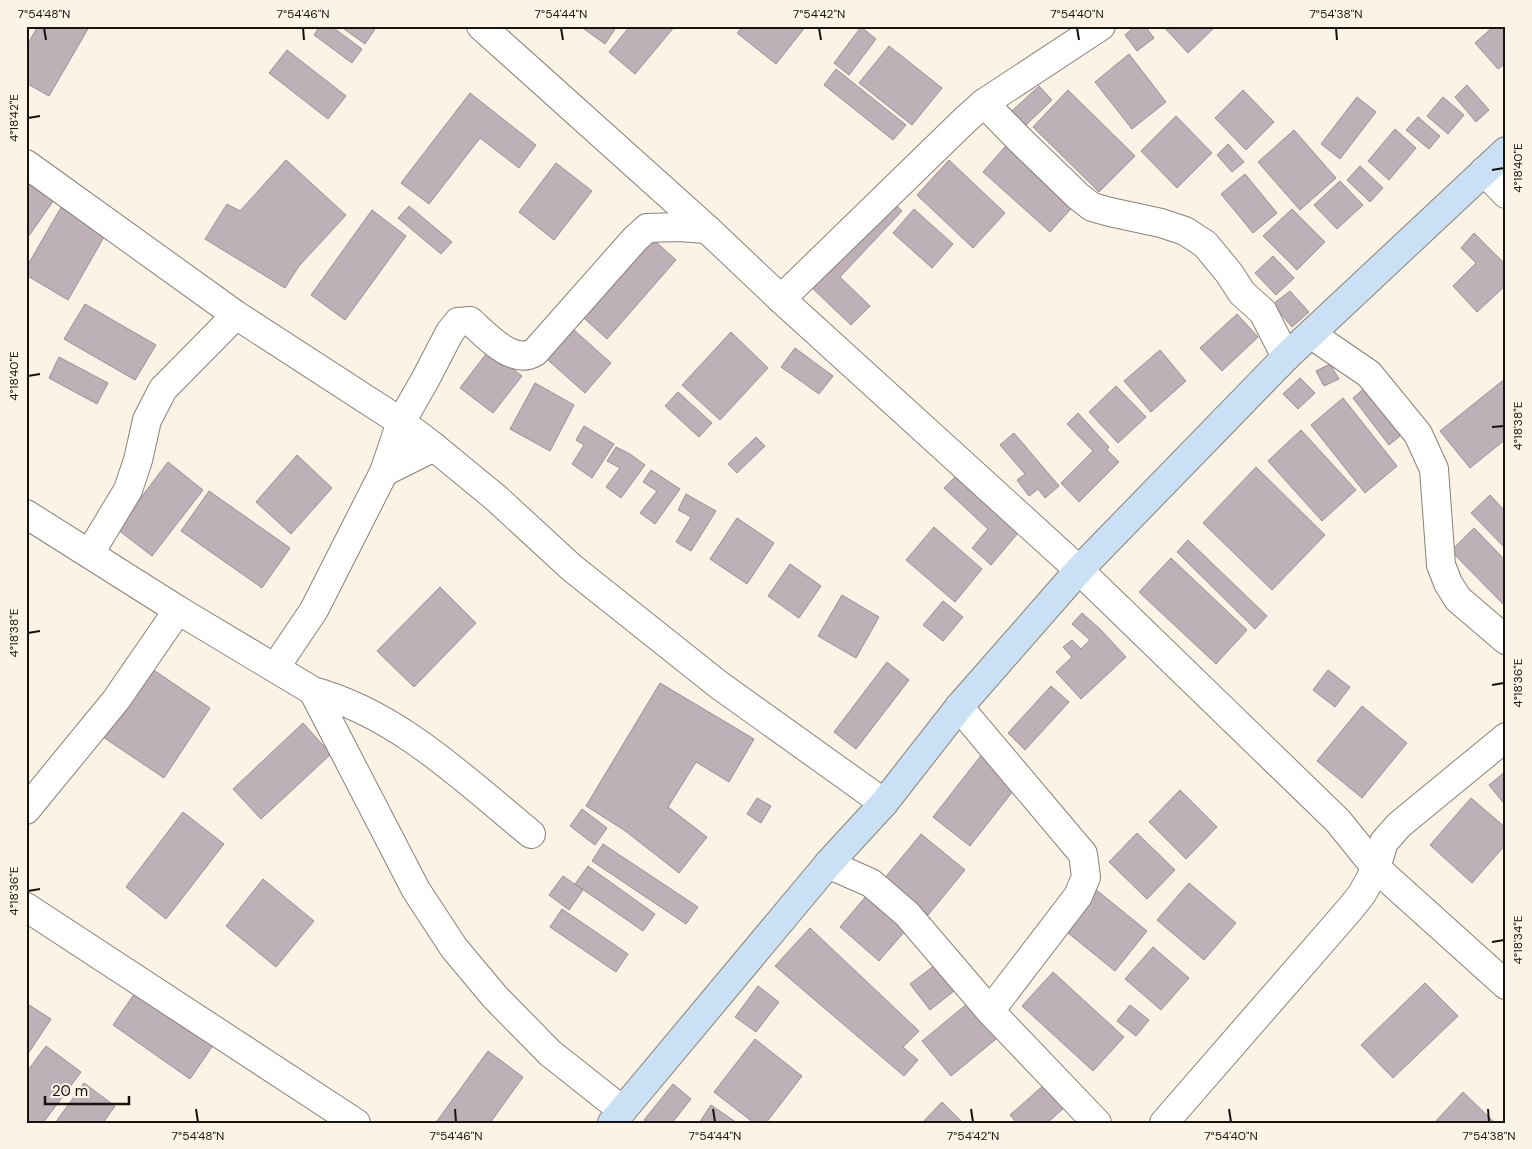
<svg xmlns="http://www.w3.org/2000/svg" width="1532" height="1149" viewBox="0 0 1532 1149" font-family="'DM Sans',sans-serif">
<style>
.building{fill:#beb0b7;stroke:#9d8f95}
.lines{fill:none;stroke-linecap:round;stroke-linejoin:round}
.street-casing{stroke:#898277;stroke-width:30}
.secondary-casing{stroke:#898277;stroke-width:30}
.street{stroke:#fff;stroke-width:28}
.secondary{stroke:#cae0f4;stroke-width:28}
.ticks{fill:none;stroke:#171410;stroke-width:2}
.neatline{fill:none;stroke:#171410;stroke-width:2}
.ticks-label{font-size:12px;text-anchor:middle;fill:#171410}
</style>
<rect width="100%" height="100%" fill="#fbf3e6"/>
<g class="building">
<path d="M38,26L89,27L49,96L26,83V47Z"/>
<path d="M320,26H331L362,49L352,63L314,35Z"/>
<path d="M340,26H377L365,44Z"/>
<path d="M580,26H617L605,44Z"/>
<path d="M630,26H675L635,74L609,52Z"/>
<path d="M743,26H806L776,64L737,33Z"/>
<path d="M1135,26H1145L1154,38L1137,51L1125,35Z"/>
<path d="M1163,26H1216L1188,53Z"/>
<path d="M1494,26H1506V63L1498,69L1475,43Z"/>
<path d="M861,27L876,39L849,75L834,63Z"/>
<path d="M889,46L942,88L912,125L859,83Z"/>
<path d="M287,50L346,96L328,119L269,73Z"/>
<path d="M1129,54L1166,102L1132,129L1095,82Z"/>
<path d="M836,69L906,125L893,140L824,85Z"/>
<path d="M1467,85L1489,110L1476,122L1455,97Z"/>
<path d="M1039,86L1052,100L1026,125L1012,111Z"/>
<path d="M1068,90L1135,156L1099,192L1033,127Z"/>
<path d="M1243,90L1274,122L1246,150L1215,118Z"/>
<path d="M470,93L536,145L519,168L480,138L429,204L401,183Z"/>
<path d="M1357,97L1376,112L1340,159L1321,144Z"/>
<path d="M1443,97L1464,115L1448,134L1427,116Z"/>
<path d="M1176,116L1212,153L1177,188L1141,151Z"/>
<path d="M1418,117L1440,136L1429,149L1406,130Z"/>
<path d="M1395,129L1416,148L1389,180L1368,161Z"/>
<path d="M1294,130L1336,178L1300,210L1258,162Z"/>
<path d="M1010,141L1078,201L1050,232L983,172Z"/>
<path d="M1228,144L1244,162L1232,172L1217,155Z"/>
<path d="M286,160L346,215L299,266L285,288L205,239L227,204L240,211Z"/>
<path d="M949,160L1005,213L973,248L917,195Z"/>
<path d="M556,163L592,191L554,240L519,212Z"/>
<path d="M1360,166L1383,188L1370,202L1347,180Z"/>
<path d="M1245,174L1277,213L1253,233L1221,194Z"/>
<path d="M26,177L56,197L26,240Z"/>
<path d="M1340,181L1363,205L1337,229L1314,205Z"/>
<path d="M889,198L902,211L840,277L870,306L851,325L809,285Z"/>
<path d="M63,204L108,230L68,300L26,275V268Z"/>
<path d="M409,206L452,242L441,254L398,218Z"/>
<path d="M914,209L953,244L932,268L893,233Z"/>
<path d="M1292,209L1325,242L1297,270L1263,236Z"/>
<path d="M372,210L406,236L345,320L311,295Z"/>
<path d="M645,232L676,260L607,339L576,311Z"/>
<path d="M1474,233L1506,265V285L1477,312L1453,286L1476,263L1461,248Z"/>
<path d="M1273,256L1294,278L1276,295L1255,273Z"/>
<path d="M1290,291L1309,312L1292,327L1273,304Z"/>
<path d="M85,304L156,345L135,380L64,339Z"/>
<path d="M1237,314L1258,337L1222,371L1200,348Z"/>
<path d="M565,322L611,363L585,393L539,352Z"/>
<path d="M731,332L768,368L720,420L682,385Z"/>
<path d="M795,348L833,376L819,394L781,367Z"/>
<path d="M489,350L522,376L493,413L460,388Z"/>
<path d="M1160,350L1186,381L1151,412L1124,381Z"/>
<path d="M59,357L108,383L97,404L49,378Z"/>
<path d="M1330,364L1339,379L1324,386L1316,371Z"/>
<path d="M1300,378L1315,393L1298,409L1283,394Z"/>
<path d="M1506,378V439L1470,468L1440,431Z"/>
<path d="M535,383L574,405L550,451L510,429Z"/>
<path d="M1368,385L1405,432L1389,445L1353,398Z"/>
<path d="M1116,386L1146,417L1118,443L1089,412Z"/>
<path d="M678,392L712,423L699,437L665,406Z"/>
<path d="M1343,398L1397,466L1365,493L1311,425Z"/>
<path d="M1078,413L1109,447L1107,450L1119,462L1079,502L1061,483L1093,451L1067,424Z"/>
<path d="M584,426L614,444L592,478L572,464L584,445L576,440Z"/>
<path d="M1301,430L1356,490L1322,521L1268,461Z"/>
<path d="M1014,433L1059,486L1045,498L1038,489L1029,496L1017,480L1025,474L1000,445Z"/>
<path d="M756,437L765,446L737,473L728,464Z"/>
<path d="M616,447L630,454L645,465L621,498L606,487L620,468L607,461Z"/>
<path d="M297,455L332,488L291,534L256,502Z"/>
<path d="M168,462L203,490L152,556L117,529Z"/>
<path d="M1256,467L1325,535L1272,590L1203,523Z"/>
<path d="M651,470L680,489L655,524L640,513L657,491L643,482Z"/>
<path d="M956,476L1018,533L991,565L972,548L988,529L944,488Z"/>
<path d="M209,491L290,548L262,588L181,531Z"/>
<path d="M686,494L716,511L691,551L676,542L691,517L678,510Z"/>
<path d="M1490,495L1506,512V549L1471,513Z"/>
<path d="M737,518L774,543L747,584L710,559Z"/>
<path d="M934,527L982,569L955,602L906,560Z"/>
<path d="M1474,528L1506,561V607L1451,551Z"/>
<path d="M1188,540L1267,616L1255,629L1177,552Z"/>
<path d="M1171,558L1247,630L1216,664L1139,592Z"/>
<path d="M790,564L821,586L799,618L768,596Z"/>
<path d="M440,587L476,623L414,687L377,651Z"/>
<path d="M842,595L879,617L856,658L818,636Z"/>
<path d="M943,601L963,617L943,641L923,625Z"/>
<path d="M1082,613L1101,630L1126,657L1081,699L1056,672L1072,657L1063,647L1072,640L1081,649L1090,640L1072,624Z"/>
<path d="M887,662L909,680L856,749L834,732Z"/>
<path d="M146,665L210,708L164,778L100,735Z"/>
<path d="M1328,670L1350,687L1335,707L1313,690Z"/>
<path d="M660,683L754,739L729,782L696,762L668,807L707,837L679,873L624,830L586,806Z"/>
<path d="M1051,686L1069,702L1025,750L1008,733Z"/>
<path d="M1362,706L1407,743L1362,798L1317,761Z"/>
<path d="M303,723L331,754L261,819L233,789Z"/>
<path d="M983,753L1020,782L970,846L933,817Z"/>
<path d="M1506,771V806L1489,785Z"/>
<path d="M1180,790L1217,827L1186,859L1149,822Z"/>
<path d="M757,798L771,806L761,823L747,814Z"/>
<path d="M1471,798L1506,828V844L1472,883L1430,845Z"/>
<path d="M582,809L607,828L595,845L570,826Z"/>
<path d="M183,812L224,844L166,919L126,887Z"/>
<path d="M1137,833L1175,870L1147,899L1109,862Z"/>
<path d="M921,834L965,870L928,915L884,879Z"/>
<path d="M603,844L698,907L686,924L592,861Z"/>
<path d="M588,866L655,914L643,931L575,884Z"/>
<path d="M563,876L583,890L569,910L549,895Z"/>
<path d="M263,879L314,921L276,967L226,926Z"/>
<path d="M1189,883L1236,923L1204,960L1157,920Z"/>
<path d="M1094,888L1147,931L1115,971L1062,928Z"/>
<path d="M872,889L912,923L879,961L840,927Z"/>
<path d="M562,909L628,954L616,972L550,927Z"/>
<path d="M810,928L919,1031L903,1047L918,1060L904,1076L775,966Z"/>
<path d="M1153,947L1189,978L1161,1010L1125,979Z"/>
<path d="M939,962L959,987L930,1010L910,984Z"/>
<path d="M1053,972L1124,1037L1093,1071L1022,1006Z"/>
<path d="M1425,983L1458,1016L1393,1078L1361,1045Z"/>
<path d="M758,986L779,1002L756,1032L735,1017Z"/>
<path d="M139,987L216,1041L190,1079L113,1025Z"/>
<path d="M26,1003L51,1019L26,1057Z"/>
<path d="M967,1004L996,1039L951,1076L922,1041Z"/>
<path d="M1130,1005L1149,1020L1136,1036L1117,1021Z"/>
<path d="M755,1039L802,1076L766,1123H754L714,1092Z"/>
<path d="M46,1046L81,1072L43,1123H26V1073Z"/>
<path d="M488,1051L523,1077L490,1123H439L437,1121Z"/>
<path d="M84,1083L115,1106L103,1123H55Z"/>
<path d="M673,1084L691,1099L672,1123H647L644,1120Z"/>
<path d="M1045,1084L1065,1107L1047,1123H1017L1010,1115Z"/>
<path d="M1463,1092L1495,1123H1434Z"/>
<path d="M942,1102L963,1123H922Z"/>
<path d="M711,1105L737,1123H699Z"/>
</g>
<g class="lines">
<defs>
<g id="street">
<path d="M481,26L707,229L781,299L1079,570L1338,821L1376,868L1506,985"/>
<path d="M984,103L1019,139L1078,196L1092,207L1110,212L1161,223L1185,231L1205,244L1229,273L1242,293L1263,312L1286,357"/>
<path d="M26,164L236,315L401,422L434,447L496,498L572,568L719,685L884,803"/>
<path d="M1484,171L1506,194"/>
<path d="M781,299L966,119L984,103L1101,26"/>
<path d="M1312,335L1369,374L1418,434L1434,469L1441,565L1448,583L1458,599L1506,640"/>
<path d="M384,472L434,447"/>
<path d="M26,514L178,610L313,691C399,715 464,779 531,834"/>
<path d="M90,553L128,490L138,460L147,420L163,389L236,315"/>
<path d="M275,668L314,610L384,472L401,422L425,380L450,332L458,322L470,321C486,335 513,366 535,352L635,239L647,228L679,227L707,229"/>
<path d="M313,691L416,890L454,948L495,997L550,1053L622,1110"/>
<path d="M959,707L1083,854L1086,877L1078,896L990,1011"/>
<path d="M26,810L116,700L178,610"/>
<path d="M828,864L871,883L907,914L990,1011L1097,1123"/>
<path d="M26,907L356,1123"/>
<path d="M1164,1123L1350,909L1362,894L1376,868L1384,842L1399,825L1506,737"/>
</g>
<path id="secondary" d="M612,1123L828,864L884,803L959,707L1079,570L1286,357L1506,151"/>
</defs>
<use href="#street" class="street-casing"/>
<use href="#secondary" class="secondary-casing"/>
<use href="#street" class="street"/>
<use href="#secondary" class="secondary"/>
</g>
<path class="ticks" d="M44,28L46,40M303,28L304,40M561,28L563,40M819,28L821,40M1077,28L1079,40M1336,28L1337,40M28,118L40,116M1492,170L1504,168M28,376L40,374M1492,427L1504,426M28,633L40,631M1492,685L1504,683M28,891L40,889M1492,942L1504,940M196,1109L198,1122M455,1109L456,1122M713,1109L715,1122M971,1109L973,1122M1229,1109L1231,1122M1488,1109L1489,1122"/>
<rect width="1532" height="1149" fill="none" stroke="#fbf3e6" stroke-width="55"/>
<path d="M45 1096v8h84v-8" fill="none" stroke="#171410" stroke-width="2.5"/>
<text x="52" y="1096" font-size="15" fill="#171410" stroke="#fbf3e6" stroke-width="4" paint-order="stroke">20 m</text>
<rect x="28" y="28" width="1476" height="1094" class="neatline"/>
<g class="ticks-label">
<text x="44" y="18">7°54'48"N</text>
<text x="303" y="18">7°54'46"N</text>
<text x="561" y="18">7°54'44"N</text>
<text x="819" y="18">7°54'42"N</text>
<text x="1077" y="18">7°54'40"N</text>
<text x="1336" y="18">7°54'38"N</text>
<text transform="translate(14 118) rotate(-90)" y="4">4°18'42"E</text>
<text transform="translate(1518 168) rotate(-90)" y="4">4°18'40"E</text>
<text transform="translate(14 376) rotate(-90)" y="4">4°18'40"E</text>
<text transform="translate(1518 426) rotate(-90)" y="4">4°18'38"E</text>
<text transform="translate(14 633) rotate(-90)" y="4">4°18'38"E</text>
<text transform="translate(1518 683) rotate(-90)" y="4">4°18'36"E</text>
<text transform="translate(14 891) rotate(-90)" y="4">4°18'36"E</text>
<text transform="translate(1518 940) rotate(-90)" y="4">4°18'34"E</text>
<text x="198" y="1140">7°54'48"N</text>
<text x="456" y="1140">7°54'46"N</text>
<text x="715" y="1140">7°54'44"N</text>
<text x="973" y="1140">7°54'42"N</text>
<text x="1231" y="1140">7°54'40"N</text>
<text x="1489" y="1140">7°54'38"N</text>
</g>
</svg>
